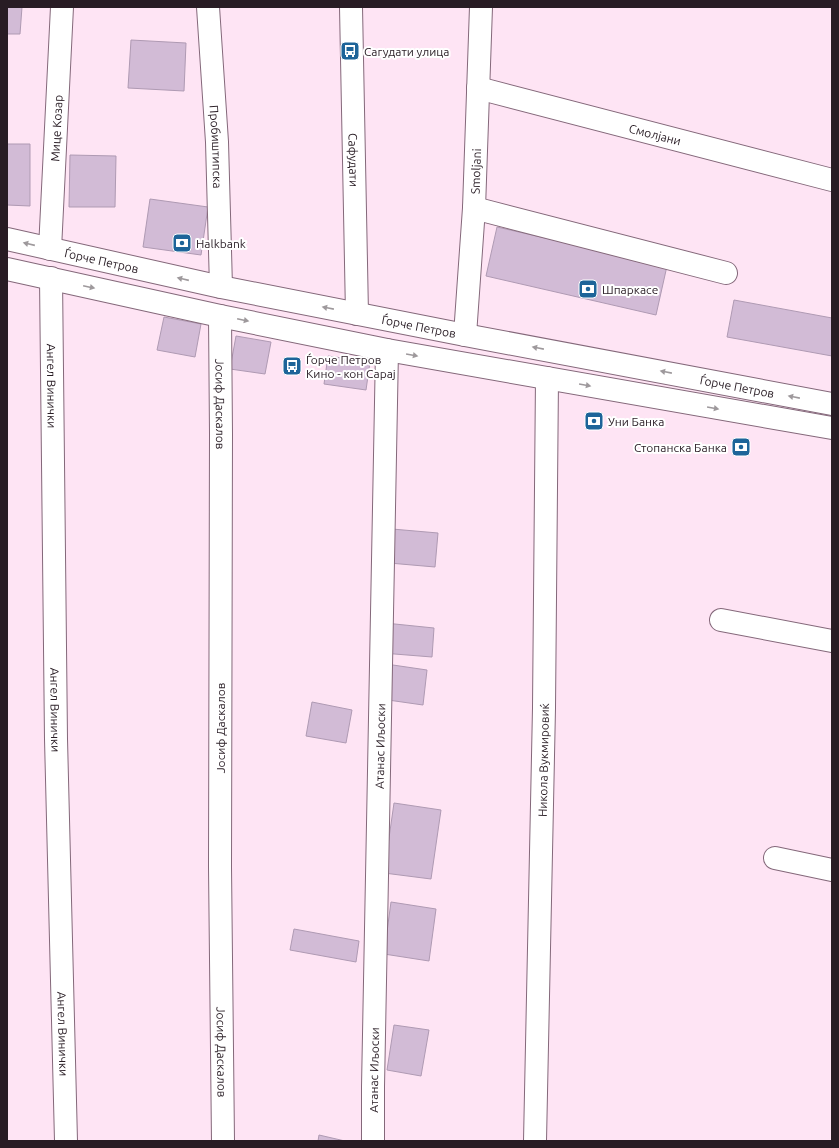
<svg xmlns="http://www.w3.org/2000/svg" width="839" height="1148" viewBox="0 0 839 1148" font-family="Ubuntu,sans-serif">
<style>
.building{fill:#d2bbd6;stroke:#af9ab3}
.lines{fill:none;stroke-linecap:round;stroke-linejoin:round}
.minor-casing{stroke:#84687a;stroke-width:24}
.minor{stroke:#fff;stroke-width:22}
.oneway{fill:#9e999c}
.labels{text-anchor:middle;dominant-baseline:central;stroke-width:4;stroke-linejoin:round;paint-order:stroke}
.poi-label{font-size:12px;fill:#281c24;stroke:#fff;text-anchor:start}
.street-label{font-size:12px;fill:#281c24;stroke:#fff}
</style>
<rect width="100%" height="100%" fill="#fee4f4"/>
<g class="building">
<path d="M7,7H22L20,34H7Z"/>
<path d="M131,40L186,43L184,91L128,88Z"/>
<path d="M7,144H30V206L7,205Z"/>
<path d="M70,155L116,156L115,207H69Z"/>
<path d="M150,199L208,207L201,255L143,247Z"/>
<path d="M497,227L667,266L656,315L486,276Z"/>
<path d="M734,300L832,318V356L727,337Z"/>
<path d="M164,317L201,324L195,357L157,350Z"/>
<path d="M236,336L271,342L265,374L230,369Z"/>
<path d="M328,356L370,362L366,390L324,384Z"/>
<path d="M392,529L438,533L435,567L389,563Z"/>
<path d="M385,623L434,628L432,657L382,653Z"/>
<path d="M386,664L427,670L423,705L381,699Z"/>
<path d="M312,702L352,710L346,743L306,736Z"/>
<path d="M394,803L441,810L431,879L384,873Z"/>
<path d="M391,902L436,909L429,961L384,954Z"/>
<path d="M294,929L359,941L356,962L290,950Z"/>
<path d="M394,1025L429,1030L421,1076L387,1070Z"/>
<path d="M319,1135L345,1141H318Z"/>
</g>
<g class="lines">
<defs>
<g id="minor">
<path id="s1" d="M208,7L217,142L221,287"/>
<path id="s2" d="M351,7L357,314"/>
<path id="s3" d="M478,88L832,180"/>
<path d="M474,208L726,273"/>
<path id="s4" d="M7,239L221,287L465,335L832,404"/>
<path id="s5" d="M50,249L62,7"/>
<path d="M7,269L220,316L387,350L832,428"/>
<path id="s6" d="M51,278L56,739L66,1141"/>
<path id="s7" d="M220,316L221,434L220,867L223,1141"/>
<path id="s8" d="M465,335L474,208L481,7"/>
<path d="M721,620L832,641"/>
<path d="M775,858L832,870"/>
<path id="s9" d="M373,1141V1087L387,350"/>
<path id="s10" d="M535,1141L544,708L547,378"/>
</g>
</defs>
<use href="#minor" class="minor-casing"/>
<use href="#minor" class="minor"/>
</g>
<defs><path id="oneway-solid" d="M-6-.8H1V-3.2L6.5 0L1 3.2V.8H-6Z"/></defs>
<g class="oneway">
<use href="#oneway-solid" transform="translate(29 244) rotate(-167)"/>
<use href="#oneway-solid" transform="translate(183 279) rotate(-167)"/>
<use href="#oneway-solid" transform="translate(89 287) rotate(12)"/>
<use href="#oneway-solid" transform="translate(328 308) rotate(-169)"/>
<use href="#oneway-solid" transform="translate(243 320) rotate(12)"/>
<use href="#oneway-solid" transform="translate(538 348) rotate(-169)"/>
<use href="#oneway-solid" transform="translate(412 355) rotate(10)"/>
<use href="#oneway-solid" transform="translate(666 372) rotate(-169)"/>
<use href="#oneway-solid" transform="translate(585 385) rotate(10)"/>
<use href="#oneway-solid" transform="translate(794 397) rotate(-169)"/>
<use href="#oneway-solid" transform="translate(713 408) rotate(10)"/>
</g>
<defs>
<symbol id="bus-square" viewBox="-11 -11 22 22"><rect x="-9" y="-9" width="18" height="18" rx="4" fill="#1d6499" stroke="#fff"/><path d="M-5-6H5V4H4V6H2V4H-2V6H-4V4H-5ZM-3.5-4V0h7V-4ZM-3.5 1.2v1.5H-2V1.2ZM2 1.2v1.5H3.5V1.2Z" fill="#fff"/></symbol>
<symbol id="bank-square" viewBox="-11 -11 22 22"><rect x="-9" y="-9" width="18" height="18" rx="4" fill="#1d6499" stroke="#fff"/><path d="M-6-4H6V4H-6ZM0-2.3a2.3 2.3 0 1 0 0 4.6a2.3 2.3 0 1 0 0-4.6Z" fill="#fff"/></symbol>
</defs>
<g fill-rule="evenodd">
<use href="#bus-square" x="339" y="40" width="22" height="22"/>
<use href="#bank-square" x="171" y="232" width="22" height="22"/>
<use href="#bank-square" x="577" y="278" width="22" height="22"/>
<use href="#bus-square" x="281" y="355" width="22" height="22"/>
<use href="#bank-square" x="583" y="410" width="22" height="22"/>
<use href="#bank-square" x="730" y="436" width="22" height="22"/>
</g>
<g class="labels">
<g class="poi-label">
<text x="364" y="51">Сагудати улица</text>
<text x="196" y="243">Halkbank</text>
<text x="602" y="289">Шпаркасе</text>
<text x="306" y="359">Ѓорче Петров<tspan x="306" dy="14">Кино - кон Сарај</tspan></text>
<text x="608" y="421">Уни Банка</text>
<text x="727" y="447" text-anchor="end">Стопанска Банка</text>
</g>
<g class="street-label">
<text stroke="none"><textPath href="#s5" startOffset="121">Мице Козар</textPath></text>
<text stroke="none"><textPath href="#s3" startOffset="183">Смолјани</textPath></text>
<text stroke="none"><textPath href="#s1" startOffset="140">Пробиштипска</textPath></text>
<text stroke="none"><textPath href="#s2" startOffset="153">Сафудати</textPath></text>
<text stroke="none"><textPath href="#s8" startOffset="164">Smoljani</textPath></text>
<text stroke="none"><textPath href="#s4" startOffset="97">Ѓорче Петров</textPath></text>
<text stroke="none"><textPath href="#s4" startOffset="421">Ѓорче Петров</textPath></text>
<text stroke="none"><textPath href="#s6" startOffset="108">Ангел Винички</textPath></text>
<text stroke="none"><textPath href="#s4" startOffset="745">Ѓорче Петров</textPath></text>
<text stroke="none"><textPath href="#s7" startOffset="88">Јосиф Даскалов</textPath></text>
<text stroke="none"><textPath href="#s6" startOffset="432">Ангел Винички</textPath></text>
<text transform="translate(220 728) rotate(-90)">Јосиф Даскалов</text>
<text stroke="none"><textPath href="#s9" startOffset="395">Aтанас Иљоски</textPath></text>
<text stroke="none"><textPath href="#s10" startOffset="381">Никола Вукмировиќ</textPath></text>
<text stroke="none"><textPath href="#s6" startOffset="756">Ангел Винички</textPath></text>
<text stroke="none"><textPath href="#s7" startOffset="736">Јосиф Даскалов</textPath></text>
<text stroke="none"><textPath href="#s9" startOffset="71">Aтанас Иљоски</textPath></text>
</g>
</g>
<rect width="839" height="1148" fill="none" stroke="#281c24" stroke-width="16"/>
</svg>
